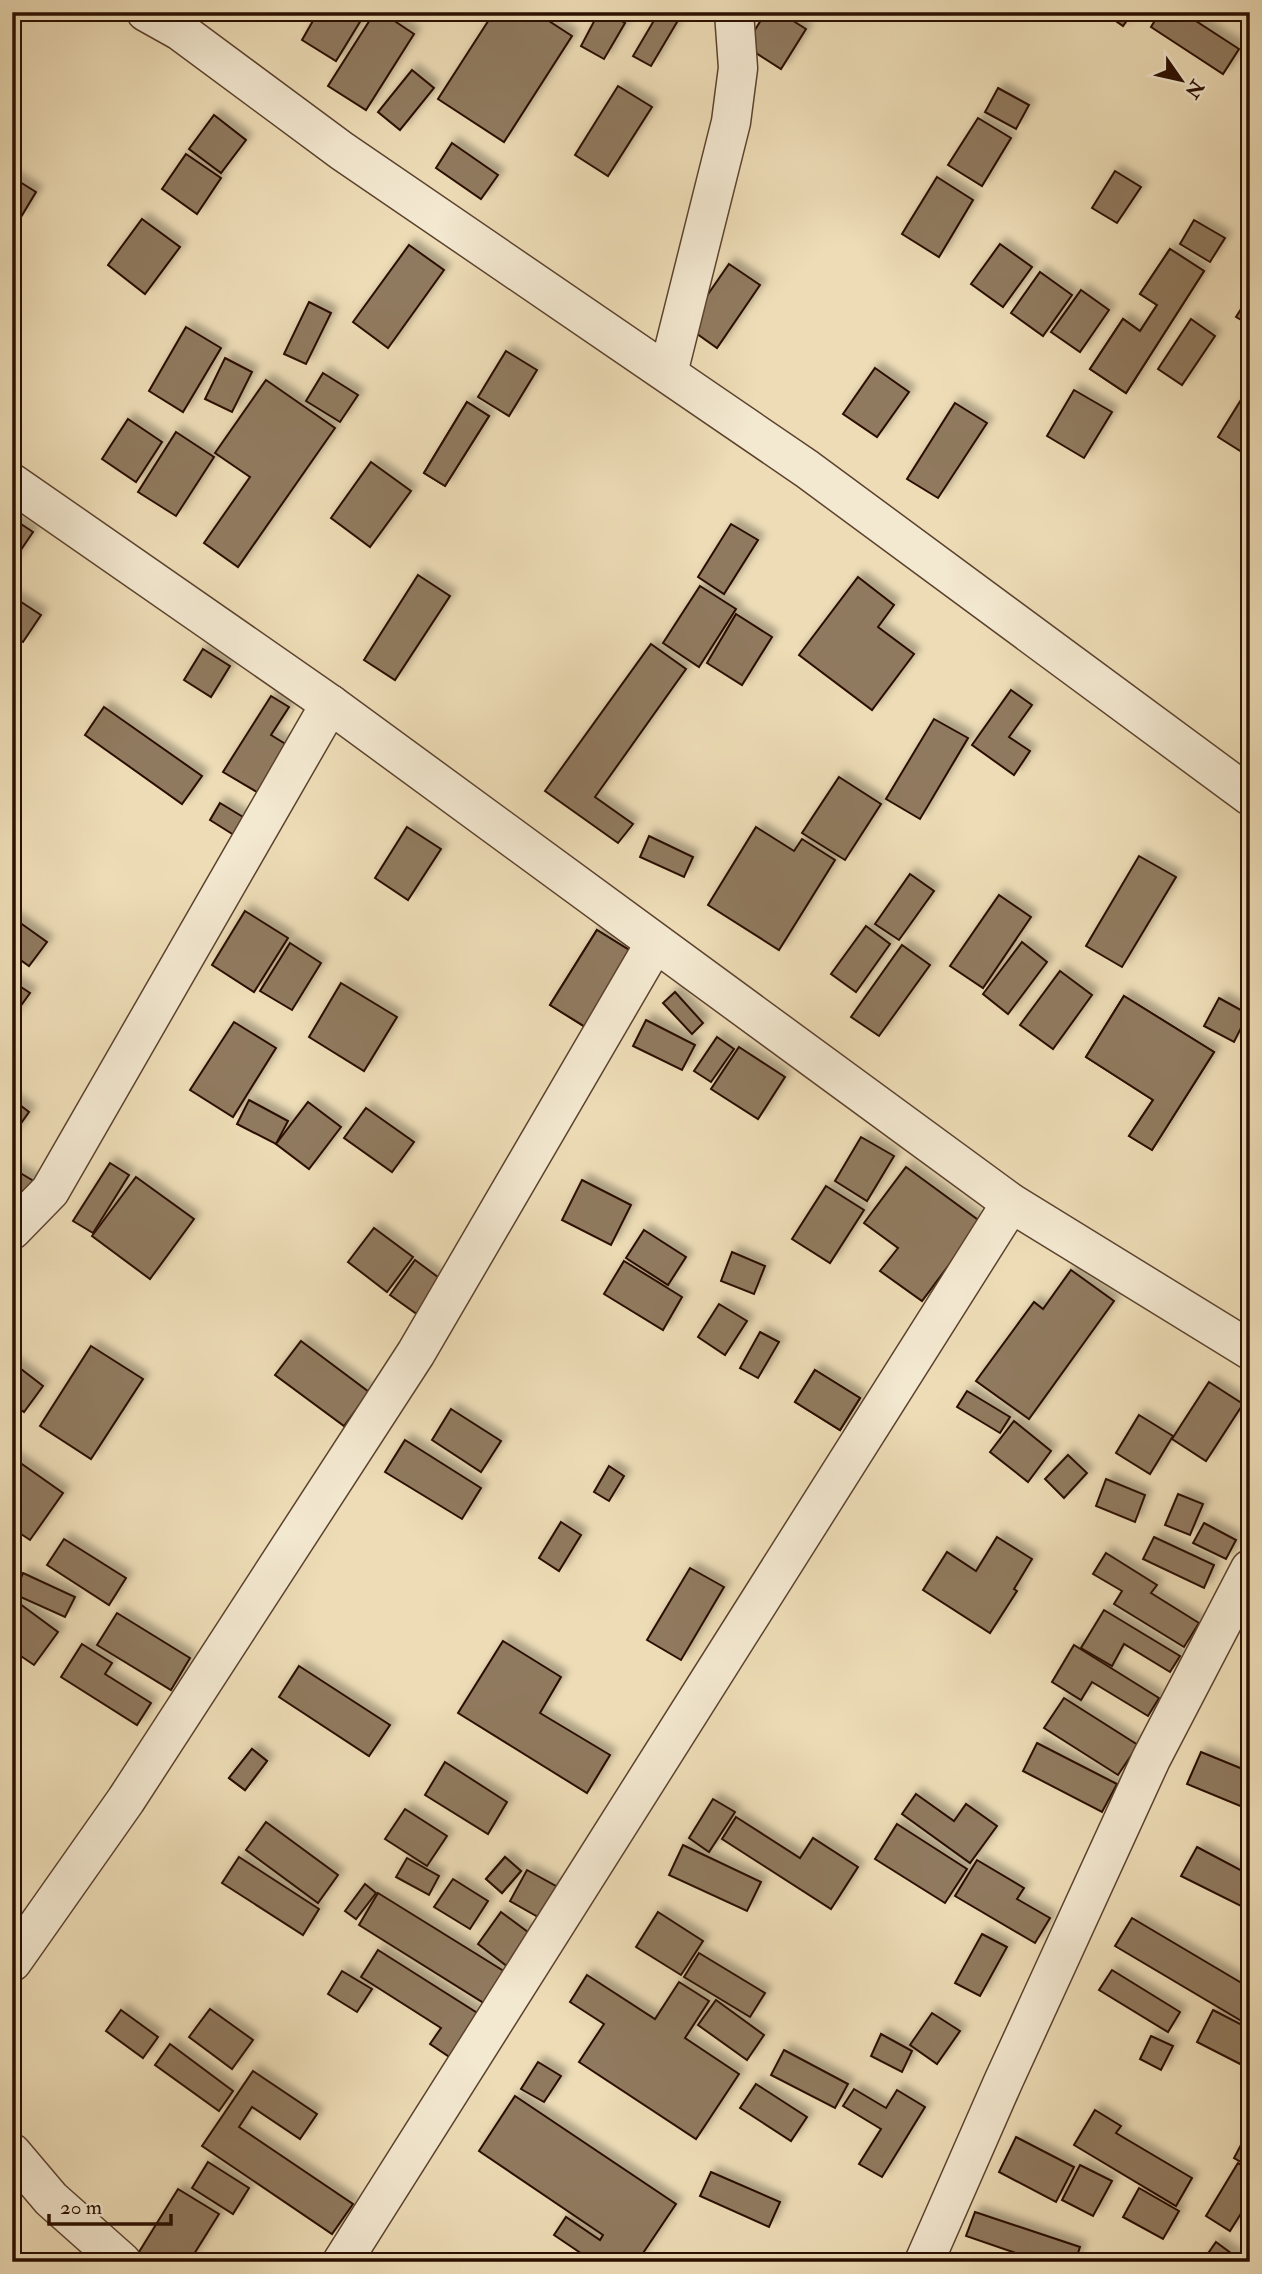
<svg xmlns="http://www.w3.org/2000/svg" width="1262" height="2274" viewBox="0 0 1262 2274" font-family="'IM FELL Double Pica',serif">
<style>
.building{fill:#907a5f;stroke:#2b0f01;stroke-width:2;filter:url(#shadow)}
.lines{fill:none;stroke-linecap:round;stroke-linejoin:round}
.minor-casing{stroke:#5c422e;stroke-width:41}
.minor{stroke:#f3e8d0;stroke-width:38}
</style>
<defs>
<filter id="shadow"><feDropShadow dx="6" dy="-6" stdDeviation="3.5" flood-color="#0004"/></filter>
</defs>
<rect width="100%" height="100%" fill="#eddcb6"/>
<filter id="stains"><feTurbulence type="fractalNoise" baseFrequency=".00286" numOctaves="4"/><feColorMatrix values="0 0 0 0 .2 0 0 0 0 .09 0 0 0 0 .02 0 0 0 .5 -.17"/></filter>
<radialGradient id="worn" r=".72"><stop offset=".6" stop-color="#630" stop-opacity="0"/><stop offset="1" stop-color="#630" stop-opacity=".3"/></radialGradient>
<g class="building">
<path d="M318,12H366L336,61L302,40Z"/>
<path d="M375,12H381L414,34L366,110L328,86Z"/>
<path d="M494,12H535L572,36L504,142L438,99Z"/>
<path d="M599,12H606L625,23L604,59L581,46Z"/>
<path d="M659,12H683L651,66L633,56Z"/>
<path d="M766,12H779L806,29L781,69L745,46Z"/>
<path d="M1103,12H1133L1123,26Z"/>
<path d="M1160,12H1182L1239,49L1223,74L1151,27Z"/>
<path d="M412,70L434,88L400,130L378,112Z"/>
<path d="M618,86L652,107L608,176L575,155Z"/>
<path d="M998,88L1029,105L1016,129L985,112Z"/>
<path d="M214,115L246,140L221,173L189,149Z"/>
<path d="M978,118L1011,138L982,186L948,165Z"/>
<path d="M452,143L498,175L481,199L436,168Z"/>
<path d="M186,154L221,178L197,214L162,189Z"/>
<path d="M1115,171L1141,187L1117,223L1092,208Z"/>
<path d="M12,177L36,192L21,217L12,211Z"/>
<path d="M937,177L973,200L939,257L902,234Z"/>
<path d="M142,219L180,247L145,294L108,265Z"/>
<path d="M1194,220L1225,238L1210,262L1180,244Z"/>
<path d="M1000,244L1032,267L1003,307L971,284Z"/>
<path d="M409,245L444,270L388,348L353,322Z"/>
<path d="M1170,249L1204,271L1126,393L1090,369L1123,319L1140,331L1157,305L1140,294Z"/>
<path d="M1170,249L1204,271L1126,393L1090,369L1123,319L1140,331L1157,305L1140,294Z"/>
<path d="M729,264L760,285L717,348L686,326Z"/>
<path d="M1040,272L1072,295L1043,336L1011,313Z"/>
<path d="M1081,290L1109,310L1080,352L1051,332Z"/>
<path d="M1250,295V325L1236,317Z"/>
<path d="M309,302L331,313L306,364L284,354Z"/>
<path d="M1191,319L1215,336L1182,385L1158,369Z"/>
<path d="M186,327L221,348L183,412L149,391Z"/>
<path d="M506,351L537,370L509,416L478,397Z"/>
<path d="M225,358L252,372L232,412L205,399Z"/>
<path d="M875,368L909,392L877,437L843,414Z"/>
<path d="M323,373L358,395L340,422L306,401Z"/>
<path d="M266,380L335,428L238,567L204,543L250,477L215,453Z"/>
<path d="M1249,387L1250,439L1242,452L1218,437Z"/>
<path d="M1074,390L1112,412L1084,458L1047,436Z"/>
<path d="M467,402L489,416L445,486L424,473Z"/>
<path d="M467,402L489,416L445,486L424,473Z"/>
<path d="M955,403L987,423L938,498L907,479Z"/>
<path d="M128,419L162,442L136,482L102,459Z"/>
<path d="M176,432L214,457L176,516L138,492Z"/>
<path d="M371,462L411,491L370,547L331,518Z"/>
<path d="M12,518L33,532L12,563Z"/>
<path d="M731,524L758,540L724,594L698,577Z"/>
<path d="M418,575L450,596L395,680L364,660Z"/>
<path d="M858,577L894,605L878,627L914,654L872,710L799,655Z"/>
<path d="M700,586L736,609L699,667L663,643Z"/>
<path d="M12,596L41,615L23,642L12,635Z"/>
<path d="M736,614L772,637L742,685L707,663Z"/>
<path d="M651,644L686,669L595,797L633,824L618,843L545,791Z"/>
<path d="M203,649L230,666L211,697L184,680Z"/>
<path d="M1011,690L1032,705L1009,737L1030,751L1014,775L972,745Z"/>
<path d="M271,696L289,707L271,735L292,748L262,795L223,772Z"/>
<path d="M104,707L202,776L182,804L85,735Z"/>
<path d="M934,719L968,738L920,819L886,799Z"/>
<path d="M839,777L881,804L845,860L802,833Z"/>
<path d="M220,803L248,820L237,837L210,820Z"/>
<path d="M407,827L441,849L408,900L375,878Z"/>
<path d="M756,827L794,851L802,839L835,860L779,950L708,905Z"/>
<path d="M649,836L693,857L684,877L640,857Z"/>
<path d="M1139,856L1176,877L1122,967L1086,946Z"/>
<path d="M910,874L934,891L899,940L875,924Z"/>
<path d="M999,895L1031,917L983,988L950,966Z"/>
<path d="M245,911L288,938L254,992L212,965Z"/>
<path d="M12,917L47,942L29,966L12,954Z"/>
<path d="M866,926L890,944L856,992L831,974Z"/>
<path d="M597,930L642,958L595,1033L550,1005Z"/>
<path d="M597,930L642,958L595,1033L550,1005Z"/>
<path d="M1022,942L1047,962L1008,1014L983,994Z"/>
<path d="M290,943L321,963L292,1010L260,991Z"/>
<path d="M902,945L930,965L879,1036L851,1017Z"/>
<path d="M1060,971L1092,995L1053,1049L1020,1025Z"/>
<path d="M12,981L30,993L12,1018Z"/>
<path d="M341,983L397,1017L364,1071L309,1037Z"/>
<path d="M675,992L703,1023L692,1034L663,1003Z"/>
<path d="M1124,996L1214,1052L1152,1150L1129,1136L1153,1100L1086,1057Z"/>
<path d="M1124,996L1214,1052L1152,1150L1129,1136L1153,1100L1086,1057Z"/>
<path d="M1219,998L1248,1014L1234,1042L1204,1026Z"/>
<path d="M646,1020L695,1045L682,1070L633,1046Z"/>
<path d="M234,1022L276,1048L233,1117L190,1090Z"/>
<path d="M717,1037L734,1049L711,1082L694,1071Z"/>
<path d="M739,1047L785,1077L758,1119L711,1089Z"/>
<path d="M12,1099L29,1112L12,1136Z"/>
<path d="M249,1100L288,1121L276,1144L237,1124Z"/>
<path d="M308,1102L341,1127L309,1169L276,1144Z"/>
<path d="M366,1108L414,1142L392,1172L344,1138Z"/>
<path d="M861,1137L894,1156L867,1201L835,1181Z"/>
<path d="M110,1163L129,1175L93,1233L73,1221Z"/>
<path d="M906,1167L981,1222L922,1301L880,1271L898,1248L864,1223Z"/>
<path d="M12,1168L42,1186L29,1205L12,1195Z"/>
<path d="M136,1177L194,1219L150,1279L92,1236Z"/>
<path d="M582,1180L631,1205L611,1245L562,1220Z"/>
<path d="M826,1186L864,1210L830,1263L792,1239Z"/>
<path d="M374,1228L413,1257L387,1292L348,1262Z"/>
<path d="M644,1230L686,1257L668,1285L626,1258Z"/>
<path d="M732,1252L765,1266L754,1294L721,1281Z"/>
<path d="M415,1260L446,1283L421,1317L390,1295Z"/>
<path d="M624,1261L682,1297L663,1330L604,1294Z"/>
<path d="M1071,1270L1114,1301L1029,1419L976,1381L1034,1302L1043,1309Z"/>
<path d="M719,1304L747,1321L725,1355L698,1337Z"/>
<path d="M760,1332L779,1342L758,1378L740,1368Z"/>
<path d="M301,1341L369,1392L344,1426L275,1375Z"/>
<path d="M91,1346L143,1379L91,1459L40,1426Z"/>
<path d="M12,1362L43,1386L24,1412L12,1403Z"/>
<path d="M815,1370L860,1398L840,1430L795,1402Z"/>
<path d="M815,1370L860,1398L840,1430L795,1402Z"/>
<path d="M1209,1382L1243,1404L1206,1461L1172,1439Z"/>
<path d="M967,1391L1010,1417L1000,1433L957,1407Z"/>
<path d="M451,1409L501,1441L481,1472L432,1440Z"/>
<path d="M1139,1415L1173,1436L1150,1474L1116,1453Z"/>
<path d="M1014,1421L1051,1451L1028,1482L990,1452Z"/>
<path d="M405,1440L481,1488L462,1519L385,1472Z"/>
<path d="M1068,1455L1087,1473L1064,1498L1045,1479Z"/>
<path d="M12,1457L63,1493L30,1540L12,1528Z"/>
<path d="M609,1466L624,1476L609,1501L594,1492Z"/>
<path d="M1106,1479L1145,1495L1135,1522L1096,1506Z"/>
<path d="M1178,1494L1203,1504L1190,1535L1165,1525Z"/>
<path d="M561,1522L581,1535L559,1571L539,1558Z"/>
<path d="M1204,1523L1236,1540L1226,1559L1193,1543Z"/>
<path d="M997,1537L1032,1559L1014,1589L1017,1591L990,1633L923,1590L947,1552L976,1571Z"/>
<path d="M1154,1537L1214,1565L1204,1588L1143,1559Z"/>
<path d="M64,1539L126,1578L109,1605L47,1565Z"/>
<path d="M1106,1553L1157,1585L1151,1593L1199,1623L1184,1647L1114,1604L1122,1591L1093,1574Z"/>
<path d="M690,1568L724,1587L681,1660L647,1640Z"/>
<path d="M23,1573L75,1597L65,1617L14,1594Z"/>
<path d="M12,1598L58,1632L34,1665L12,1650Z"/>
<path d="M1104,1610L1180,1656L1170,1672L1124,1644L1112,1666L1081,1648Z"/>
<path d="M117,1613L190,1658L171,1690L97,1645Z"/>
<path d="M503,1641L561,1677L540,1713L610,1755L587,1793L458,1713Z"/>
<path d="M82,1644L112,1663L105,1674L151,1703L137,1725L61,1677Z"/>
<path d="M1074,1645L1159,1698L1148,1716L1092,1682L1081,1700L1052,1682Z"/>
<path d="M299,1666L390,1725L369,1756L279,1697Z"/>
<path d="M1064,1698L1138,1745L1118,1775L1044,1728Z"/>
<path d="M1037,1743L1117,1784L1102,1812L1023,1771Z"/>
<path d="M252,1749L267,1761L245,1790L229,1778Z"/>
<path d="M252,1749L267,1761L245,1790L229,1778Z"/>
<path d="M1201,1752L1250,1772V1810L1187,1784Z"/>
<path d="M445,1762L507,1802L488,1834L425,1795Z"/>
<path d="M916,1794L954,1821L966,1804L997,1826L970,1863L902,1814Z"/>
<path d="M713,1799L735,1812L709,1852L689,1838Z"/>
<path d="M405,1809L447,1836L427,1866L385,1839Z"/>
<path d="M736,1817L800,1858L813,1838L858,1867L831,1909L722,1839Z"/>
<path d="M266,1822L338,1875L318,1903L246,1850Z"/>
<path d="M897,1824L967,1869L945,1903L875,1859Z"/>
<path d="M683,1845L761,1882L747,1911L669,1875Z"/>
<path d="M1197,1847L1250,1875V1899L1245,1908L1181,1876Z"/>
<path d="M239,1857L319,1909L303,1935L222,1883Z"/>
<path d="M505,1857L521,1871L502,1893L486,1879Z"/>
<path d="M505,1857L521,1871L502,1893L486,1879Z"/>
<path d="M407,1858L439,1876L429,1895L396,1877Z"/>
<path d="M977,1860L1024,1888L1017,1899L1050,1918L1035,1943L955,1896Z"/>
<path d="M527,1870L563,1890L545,1921L510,1901Z"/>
<path d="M453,1879L488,1901L470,1929L434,1907Z"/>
<path d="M365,1884L376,1893L356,1919L345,1911Z"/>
<path d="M378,1893L507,1973L487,2005L359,1925Z"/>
<path d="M501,1912L536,1938L512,1970L478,1944Z"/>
<path d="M658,1912L703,1941L681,1975L636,1947Z"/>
<path d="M1132,1918L1250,1988V2026L1115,1946Z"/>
<path d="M982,1934L1007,1947L980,1996L955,1983Z"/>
<path d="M378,1950L479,2014L451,2058L430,2044L441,2028L361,1977Z"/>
<path d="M699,1953L765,1993L750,2017L684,1977Z"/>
<path d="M1112,1970L1180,2012L1168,2032L1099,1990Z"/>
<path d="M342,1971L372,1989L357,2012L328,1994Z"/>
<path d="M587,1975L655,2019L679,1982L709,2001L685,2038L739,2074L696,2139L579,2062L604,2024L570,2002Z"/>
<path d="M716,2000L764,2035L747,2060L698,2025Z"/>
<path d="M210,2009L253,2040L232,2069L189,2037Z"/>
<path d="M121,2010L158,2037L143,2058L106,2031Z"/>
<path d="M1213,2010L1250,2029V2069L1197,2042Z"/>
<path d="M932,2013L960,2031L937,2064L910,2045Z"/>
<path d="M881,2034L912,2051L902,2072L871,2056Z"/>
<path d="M1151,2036L1173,2046L1161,2070L1140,2059Z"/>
<path d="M170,2044L233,2091L219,2111L155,2065Z"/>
<path d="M784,2050L848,2084L835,2108L771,2075Z"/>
<path d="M538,2062L561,2076L544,2102L521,2089Z"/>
<path d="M253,2071L317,2114L300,2139L252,2107L239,2127L353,2204L332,2234L202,2146Z"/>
<path d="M756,2084L807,2117L791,2141L740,2108Z"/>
<path d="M854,2089L886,2108L897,2090L925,2107L882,2177L859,2164L881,2129L843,2106Z"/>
<path d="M515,2096L676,2204L637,2262H594L554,2235L566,2217L600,2240L603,2235L479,2151Z"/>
<path d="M1095,2110L1121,2126L1116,2133L1192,2178L1176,2206L1074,2145Z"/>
<path d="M1250,2128V2167L1234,2158Z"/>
<path d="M1016,2137L1074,2167L1056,2202L999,2172Z"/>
<path d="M208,2162L249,2188L233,2214L192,2188Z"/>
<path d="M1238,2163L1250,2171V2199L1230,2231L1206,2216Z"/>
<path d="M1080,2165L1112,2181L1093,2216L1062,2200Z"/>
<path d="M711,2172L780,2202L769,2227L700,2196Z"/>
<path d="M1139,2188L1179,2211L1163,2239L1123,2217Z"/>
<path d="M178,2189L219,2214L189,2262H155L139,2252Z"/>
<path d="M975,2212L1080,2247L1075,2262H1042L966,2236Z"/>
<path d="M1216,2242L1243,2262H1202Z"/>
</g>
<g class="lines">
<defs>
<g id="minor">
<path d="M146,12L180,31L342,151L807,469L1250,796"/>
<path d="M668,373L731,122L738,68L734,12"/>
<path d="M12,483L330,704L1011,1203L1250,1350"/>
<path d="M12,1230L50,1191L330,704"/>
<path d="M12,1962L126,1800L416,1353L655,943"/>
<path d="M12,2153L51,2199L122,2262"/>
<path d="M342,2262L1011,1203"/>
<path d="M924,2262L1003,2082L1151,1759L1250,1569"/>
</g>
</defs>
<use href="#minor" class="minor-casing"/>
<use href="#minor" class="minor"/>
</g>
<rect width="1262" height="2274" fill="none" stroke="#eddcb6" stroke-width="42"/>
<rect x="14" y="14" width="1234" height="2246" fill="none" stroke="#2b0f01" stroke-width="3.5"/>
<rect x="21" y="21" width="1220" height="2232" fill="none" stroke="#2b0f01" stroke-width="2"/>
<g transform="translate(1181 80) rotate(124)" stroke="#f3e8d0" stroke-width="5" paint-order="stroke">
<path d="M0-5L12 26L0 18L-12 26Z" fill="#2b0f01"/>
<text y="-10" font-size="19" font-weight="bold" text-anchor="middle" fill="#2b0f01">N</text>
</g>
<path d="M49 2214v10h122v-10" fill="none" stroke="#2b0f01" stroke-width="3.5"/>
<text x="60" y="2214" font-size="21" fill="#2b0f01" stroke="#f3e8d0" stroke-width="5" paint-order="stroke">20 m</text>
<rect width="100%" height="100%" filter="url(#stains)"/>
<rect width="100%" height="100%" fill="url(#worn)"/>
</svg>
